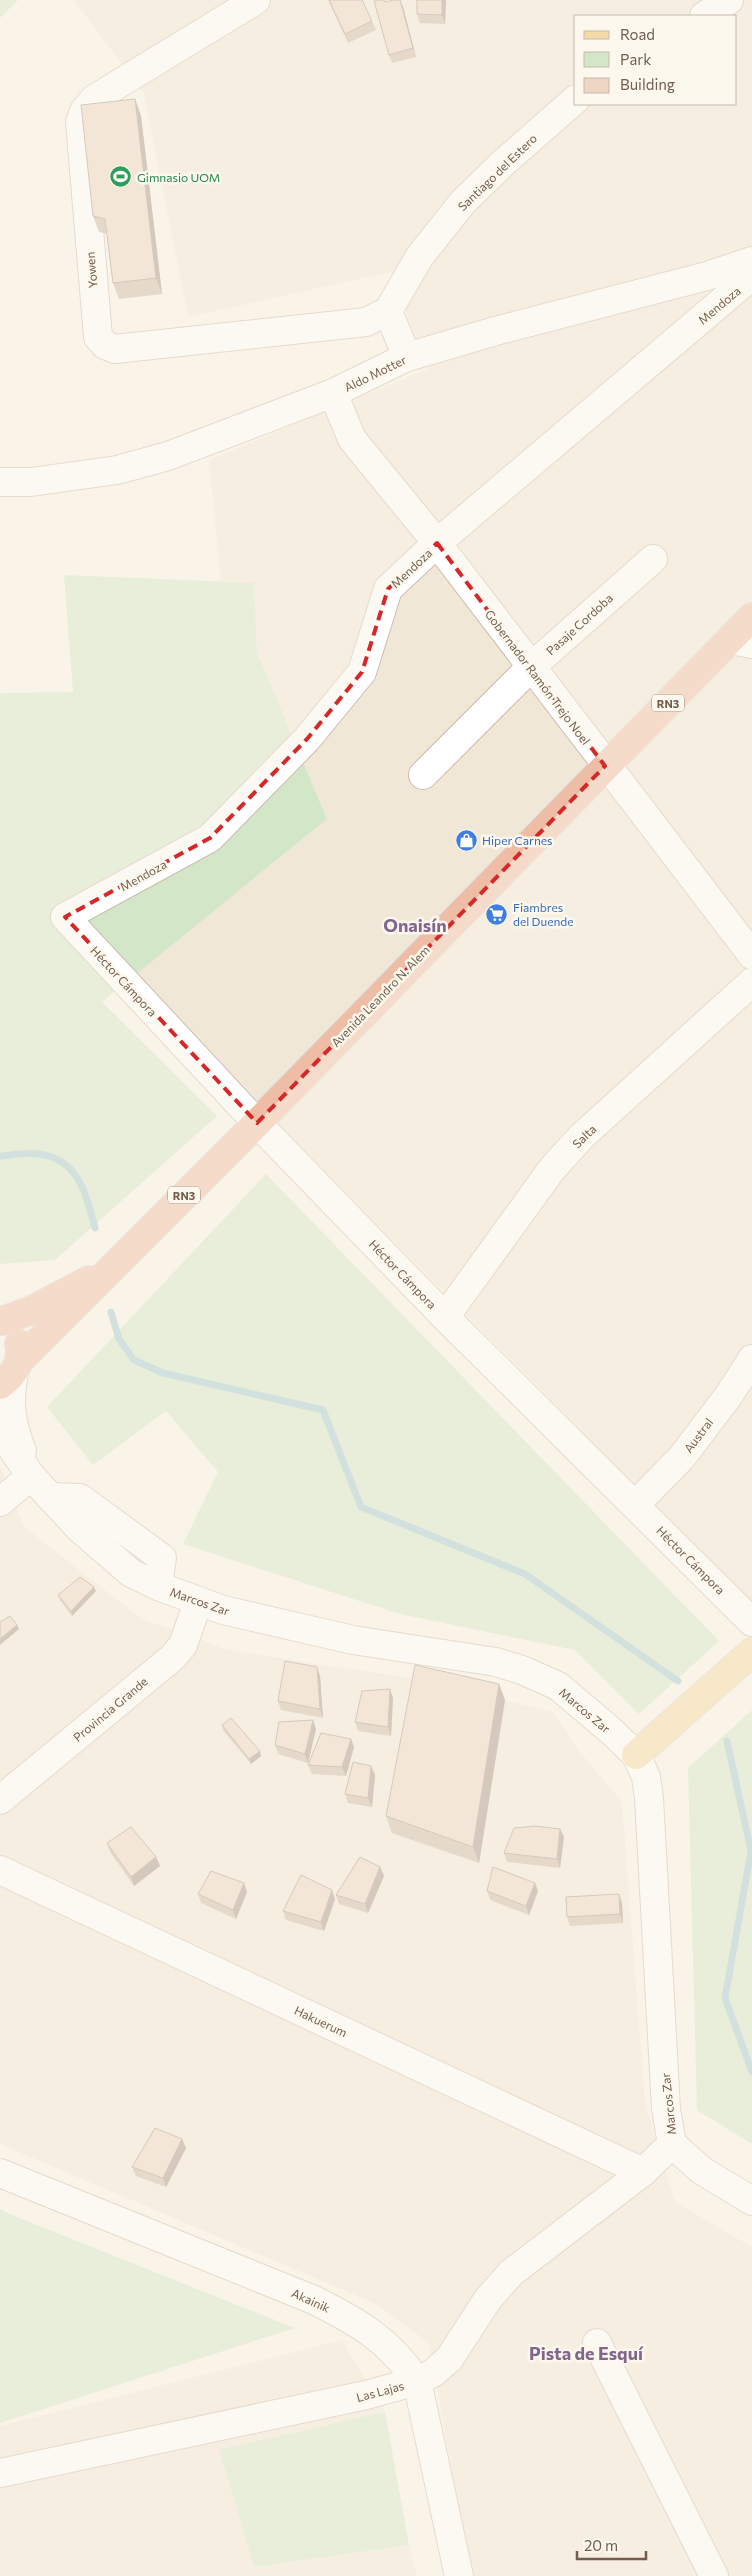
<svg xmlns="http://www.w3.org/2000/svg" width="752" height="2576" viewBox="0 0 752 2576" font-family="Commissioner,sans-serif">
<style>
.residential{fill:#f1e7d7;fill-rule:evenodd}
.green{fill:#d3e7c8}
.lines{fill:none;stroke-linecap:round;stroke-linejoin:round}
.stream{stroke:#a5cad3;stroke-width:7}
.minor-casing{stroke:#cbbdaf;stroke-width:30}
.major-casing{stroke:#d8d2cd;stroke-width:30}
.highway-casing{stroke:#d8d2cd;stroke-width:30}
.minor{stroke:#fff;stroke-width:28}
.major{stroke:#f3daa7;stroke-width:28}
.highway{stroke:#efbca5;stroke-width:28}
.wall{fill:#ccb8a7}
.shaded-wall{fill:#a69688}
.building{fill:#edd6c2;stroke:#a69688}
.marked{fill:none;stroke:#d62828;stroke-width:4;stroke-dasharray:10 6;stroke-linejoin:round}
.labels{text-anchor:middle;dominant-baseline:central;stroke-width:5;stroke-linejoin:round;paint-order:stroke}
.shield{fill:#fdf8ee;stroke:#9c8c7e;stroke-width:1}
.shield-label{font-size:11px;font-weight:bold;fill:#725d4e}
.street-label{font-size:12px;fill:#725d4e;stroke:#fdf8ee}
.leisure-label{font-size:12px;fill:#27864d;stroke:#fdf8ee;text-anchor:start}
.shop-label{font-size:12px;fill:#366cbe;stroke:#fdf8ee;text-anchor:start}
.district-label{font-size:18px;font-weight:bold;fill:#83668e;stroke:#fdf8ee}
</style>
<rect width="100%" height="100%" fill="#faf4e8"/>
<g class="residential">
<path d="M74,0H752V1605L281,1126L137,973L327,819L257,652L254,583L221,581L209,460L428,369L391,272L188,317L144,94ZM576,16H736V104H576Z"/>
<path d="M0,1466L24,1527L142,1619L228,1650L422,1680L553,1712L579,1751L622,1802L645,2104L675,2202L752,2247V2576H471L429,2343L376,2304L0,2144Z"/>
<path d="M342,2340L385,2412L219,2451L254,2567L409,2545L417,2576H0V2426Z"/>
</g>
<g class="green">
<path d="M0,0H18L0,18Z"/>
<path d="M64,575L254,583L257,652L327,819L102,1002L217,1116L55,1260L0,1264V693L73,692Z"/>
<path d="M266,1174L719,1641L639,1714L575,1650L400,1614L183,1544L218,1472L166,1411L93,1465L47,1407Z"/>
<path d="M752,1710V2144L697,2110L688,1768Z"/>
<path d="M0,2209L10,2214L295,2328L0,2423Z"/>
<path d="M385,2412L409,2545L254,2567L219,2450Z"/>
</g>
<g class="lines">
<g class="stream">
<path d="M0,1156C12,1155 27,1152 39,1154C79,1159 86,1195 95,1228"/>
<path d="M111,1312L119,1339L134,1360L163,1373L323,1410L361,1507L525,1574L678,1681"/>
<path d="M727,1741L751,1851L725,1998L752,2072"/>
</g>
<defs>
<g id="minor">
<path d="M256,0L94,99L84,111L80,122L98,337L105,345L115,349L366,322L388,311"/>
<path d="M704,16L729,0"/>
<path d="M752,276L437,543L388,589L362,672L307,739L210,838L65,917L257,1123L445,1317L752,1622"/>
<path d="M407,357L388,311L420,256L463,202L502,164L576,99"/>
<path d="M333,393L352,439L437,543L752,955"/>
<path d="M0,482H31L117,470L168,456L333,393L407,357L499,330L707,276L752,261"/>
<path d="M731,640L752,644"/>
<path d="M423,775L531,667L653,559"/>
<path d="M445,1317L552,1169L581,1137L752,982"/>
<path d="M14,1373C8,1404 11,1422 22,1451"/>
<path d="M0,1431L31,1476L80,1529L131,1573L158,1586L223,1610L353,1640L496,1662L522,1670L558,1686L610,1730L636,1755L646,1777L649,1798L666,2109L672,2144L701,2170L752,2201"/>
<path d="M50,1497L80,1498L162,1558L158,1586"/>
<path d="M0,1502L31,1476"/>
<path d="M636,1504L682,1457L729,1395L752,1359"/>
<path d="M0,1800L173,1657L183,1645L198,1602"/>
<path d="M0,1870L643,2172"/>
<path d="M0,2173L314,2300C358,2322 388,2339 417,2381L459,2576"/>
<path d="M597,2343L714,2576"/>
<path d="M0,2473L366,2395L417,2381L433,2373L449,2359L488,2299L511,2273L643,2172L672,2144"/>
</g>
<path id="major" d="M636,1755L752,1652"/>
<g id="highway">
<path d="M2,1321L32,1310L89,1280"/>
<path d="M19,1361L257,1123L752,617"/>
<path d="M0,1385C14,1375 23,1361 19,1344"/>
</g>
</defs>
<use href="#minor" class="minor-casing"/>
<use href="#major" class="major-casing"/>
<use href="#highway" class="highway-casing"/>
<use href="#minor" class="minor"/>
<use href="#major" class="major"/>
<use href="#highway" class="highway"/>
</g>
<g class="wall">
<path d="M328,0H362L376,30L348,43Z"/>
<path d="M384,0L385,2L403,7L416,57L392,63L389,55Z"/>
<path d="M446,0L445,24L420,23L417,14Z"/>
<path d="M135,99L141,116L162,294L119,299L113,283L107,234L99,232L93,216Z"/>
<path d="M96,1591L72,1616L60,1600L58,1595Z"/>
<path d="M320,1676L323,1718L281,1710L278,1701Z"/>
<path d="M499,1684L505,1700L479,1863L392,1833L386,1816Z"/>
<path d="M393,1698L391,1736L358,1731L355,1722Z"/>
<path d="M313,1720L316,1729L308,1763L278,1754L275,1745Z"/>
<path d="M222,1725L261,1756L251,1764L223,1730Z"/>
<path d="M351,1739L354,1747L346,1776L312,1774L308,1765Z"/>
<path d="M375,1775L372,1807L348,1803L345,1794Z"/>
<path d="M560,1829L564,1837L560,1868L507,1862L504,1853Z"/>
<path d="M107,1843L156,1857L160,1866L134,1886L110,1852Z"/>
<path d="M380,1867L384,1876L368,1913L339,1904L336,1895Z"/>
<path d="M244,1883L247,1892L236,1919L201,1903L198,1894Z"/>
<path d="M487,1891H538L529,1915L490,1900Z"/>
<path d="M335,1899L324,1931L286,1920L283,1911Z"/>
<path d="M622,1903L623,1923L570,1926L567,1917Z"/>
<path d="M186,2148L166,2187L136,2176L132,2167Z"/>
</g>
<g class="shaded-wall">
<path d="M400,0L403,7L416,57L413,48Z"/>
<path d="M442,0H446L445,24L442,15Z"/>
<path d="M135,99L141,116L162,294L156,278Z"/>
<path d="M94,1587L96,1591L72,1616L71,1611Z"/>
<path d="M17,1625L19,1629L0,1645V1639Z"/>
<path d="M317,1667L320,1676L323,1718L320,1709Z"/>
<path d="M499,1684L505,1700L479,1863L473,1847Z"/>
<path d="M390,1689L393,1698L391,1736L388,1727Z"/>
<path d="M313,1720L316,1729L308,1763L305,1754Z"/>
<path d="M351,1739L354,1747L346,1776L342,1767Z"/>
<path d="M260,1751L261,1756L251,1764L249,1759Z"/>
<path d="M371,1766L375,1775L372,1807L368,1798Z"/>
<path d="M560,1829L564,1837L560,1868L557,1859Z"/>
<path d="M156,1857L160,1866L134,1886L131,1877Z"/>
<path d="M380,1867L384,1876L368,1913L365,1904Z"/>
<path d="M244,1883L247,1892L236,1919L233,1910Z"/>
<path d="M535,1883L538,1891L529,1915L526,1906Z"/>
<path d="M332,1890L335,1899L324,1931L321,1922Z"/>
<path d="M619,1894L622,1903L623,1923L620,1914Z"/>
<path d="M182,2139L186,2148L166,2187L163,2178Z"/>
</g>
<g class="building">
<path d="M329,0H362L372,21L345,34Z"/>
<path d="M378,0H384L385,2L393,0H400L413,48L389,55L374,1Z"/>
<path d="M417,0H442V15L417,14Z"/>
<path d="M135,99L156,278L113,283L105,219L93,216L81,105Z"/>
<path d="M80,1577L94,1587L71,1611L58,1595Z"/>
<path d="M10,1616L17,1625L0,1639V1622Z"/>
<path d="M285,1661L317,1667L320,1709L278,1701Z"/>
<path d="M415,1665L499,1684L473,1847L386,1816Z"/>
<path d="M390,1689L388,1727L355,1722L362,1691Z"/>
<path d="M231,1718L260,1751L249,1759L222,1725Z"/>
<path d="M313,1720L305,1754L275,1745L279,1722Z"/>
<path d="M321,1733L351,1739L342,1767L308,1765Z"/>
<path d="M353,1762L371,1766L368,1798L345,1794Z"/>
<path d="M535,1826L560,1829L557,1859L504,1853L514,1828Z"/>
<path d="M131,1827L156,1857L131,1877L107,1843Z"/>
<path d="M360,1857L380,1867L365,1904L336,1895Z"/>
<path d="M493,1867L535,1883L526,1906L487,1891Z"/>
<path d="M211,1871L244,1883L233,1910L198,1894Z"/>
<path d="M301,1875L332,1890L321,1922L283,1911Z"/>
<path d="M619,1894L620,1914L567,1917L566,1897Z"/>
<path d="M155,2128L182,2139L163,2178L132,2167Z"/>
</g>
<path d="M0 0H752V2576H0ZM437,543L605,766L257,1123L65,917L210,838L307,739L362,672L388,589Z" fill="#faf4e8" fill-opacity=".55" fill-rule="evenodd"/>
<path class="marked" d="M437,543L605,766L257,1123L65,917L210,838L307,739L362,672L388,589Z"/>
<defs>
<symbol id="stadium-disc" viewBox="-11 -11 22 22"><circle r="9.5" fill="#2e9e5b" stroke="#fdf8ee"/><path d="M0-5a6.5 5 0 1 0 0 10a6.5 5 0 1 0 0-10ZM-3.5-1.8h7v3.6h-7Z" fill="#fff"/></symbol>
<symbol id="shop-disc" viewBox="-11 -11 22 22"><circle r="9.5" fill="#3f7fe0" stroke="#fdf8ee"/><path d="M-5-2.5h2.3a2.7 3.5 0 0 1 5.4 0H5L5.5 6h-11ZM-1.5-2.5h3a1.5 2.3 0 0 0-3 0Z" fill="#fff"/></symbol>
<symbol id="supermarket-disc" viewBox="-11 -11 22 22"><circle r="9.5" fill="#3f7fe0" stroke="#fdf8ee"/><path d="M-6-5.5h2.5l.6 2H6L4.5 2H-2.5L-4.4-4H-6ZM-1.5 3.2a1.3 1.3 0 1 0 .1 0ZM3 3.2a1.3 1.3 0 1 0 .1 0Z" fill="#fff"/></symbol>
</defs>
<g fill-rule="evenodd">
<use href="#stadium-disc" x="108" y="164" width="25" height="25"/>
<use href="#shop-disc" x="454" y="828" width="25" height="25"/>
<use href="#supermarket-disc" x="484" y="902" width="25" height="25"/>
</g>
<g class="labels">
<g class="shield">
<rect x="652" y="694.5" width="32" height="17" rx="4"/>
<rect x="168" y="1186.5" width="32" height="17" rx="4"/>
</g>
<g class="shield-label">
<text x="668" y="703">RN3</text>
<text x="184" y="1195">RN3</text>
</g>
<g class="street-label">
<text transform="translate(497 172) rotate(-44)">Santiago del Estero</text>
<text transform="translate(91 270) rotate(-95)">Yowen</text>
<text transform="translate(719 305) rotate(-40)">Mendoza</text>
<text transform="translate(375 373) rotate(-26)">Aldo Motter</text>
<text transform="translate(411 568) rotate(-43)">Mendoza</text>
<text transform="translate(579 624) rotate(-42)">Pasaje Cordoba</text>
<text transform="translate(538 677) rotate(53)">Gobernador Ramón Trejo Noel</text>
<text transform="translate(143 875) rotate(-29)">Mendoza</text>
<text transform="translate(124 981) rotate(47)">Héctor Cámpora</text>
<text transform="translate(380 996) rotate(-46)">Avenida Leandro N. Alem</text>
<text transform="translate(584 1136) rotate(-44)">Salta</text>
<text transform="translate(403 1274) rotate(46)">Héctor Cámpora</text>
<text transform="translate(698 1435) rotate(-53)">Austral</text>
<text transform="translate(691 1560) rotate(45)">Héctor Cámpora</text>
<text transform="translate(200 1601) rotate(19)">Marcos Zar</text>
<text transform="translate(110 1709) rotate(-40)">Provincia Grande</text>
<text transform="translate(585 1710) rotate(40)">Marcos Zar</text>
<text transform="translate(321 2021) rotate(25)">Hakuerum</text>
<text transform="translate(668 2104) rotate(-96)">Marcos Zar</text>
<text transform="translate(311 2300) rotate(24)">Akainik</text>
<text transform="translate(380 2391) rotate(-15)">Las Lajas</text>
</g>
<g class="leisure-label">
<text x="137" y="177">Gimnasio UOM</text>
</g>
<g class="shop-label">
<text x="482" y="840">Hiper Carnes</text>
<text x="513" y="907">Fiambres<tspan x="513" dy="14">del Duende</tspan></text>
</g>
<g class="district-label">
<text x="415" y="925">Onaisín</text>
<text x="586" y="2353">Pista de Esquí</text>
</g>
</g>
<rect x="574" y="15" width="162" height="90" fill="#fdf8ee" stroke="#c5baae"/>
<rect x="584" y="31" width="25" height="8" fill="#f3daa7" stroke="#c5baae"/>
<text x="620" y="40" font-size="15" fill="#725d4e">Road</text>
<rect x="584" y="52" width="25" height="15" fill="#d3e7c8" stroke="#c5baae"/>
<text x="620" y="65" font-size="15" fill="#725d4e">Park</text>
<rect x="584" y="78" width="25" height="15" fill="#edd6c2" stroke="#c5baae"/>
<text x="620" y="90" font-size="15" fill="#725d4e">Building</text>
<path d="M577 2551v8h69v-8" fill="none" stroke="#725d4e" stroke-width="2.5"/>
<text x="584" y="2551" font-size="15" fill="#725d4e" stroke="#fdf8ee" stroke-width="4" paint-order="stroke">20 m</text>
</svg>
